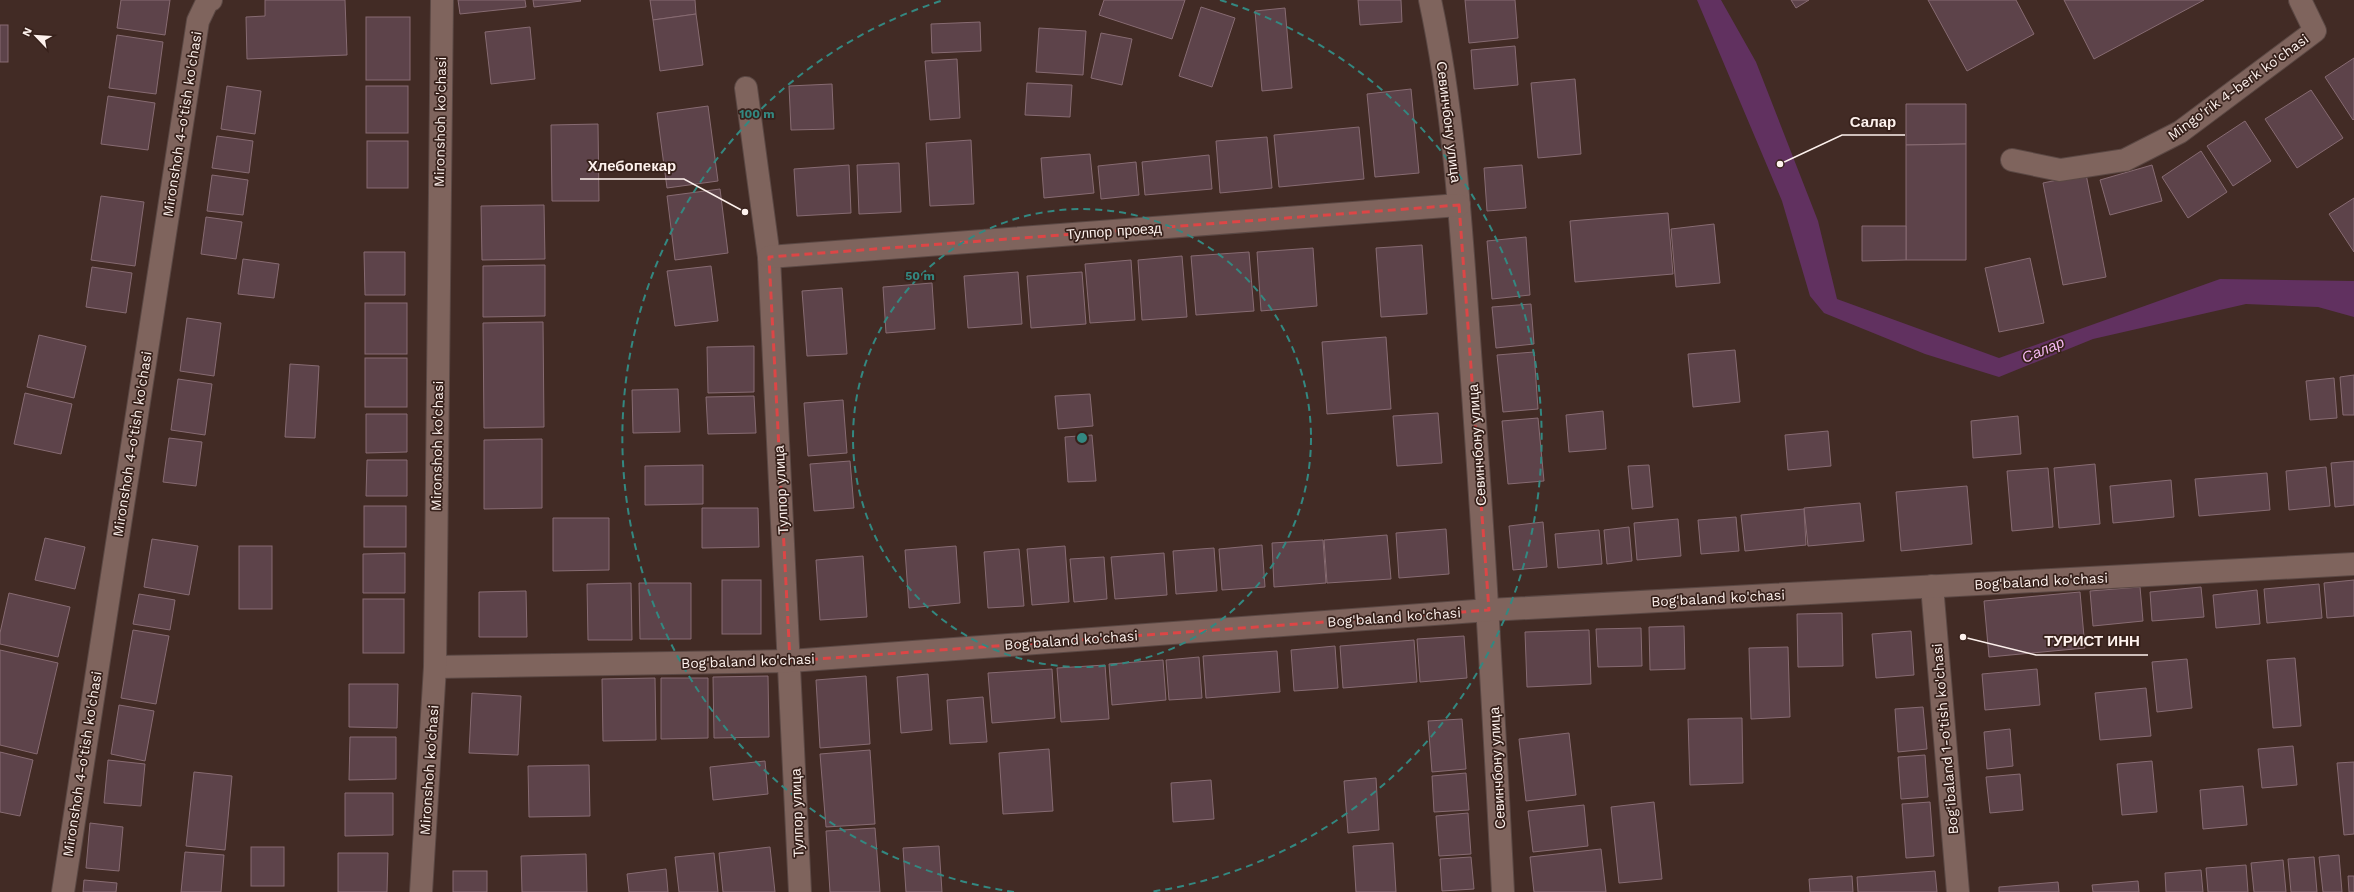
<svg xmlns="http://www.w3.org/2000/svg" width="2354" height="892" viewBox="0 0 2354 892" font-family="'Work Sans',sans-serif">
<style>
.water{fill:#613160}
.building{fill:#5d434a;stroke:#876b72}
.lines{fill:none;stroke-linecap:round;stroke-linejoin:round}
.minor-casing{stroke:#5b4844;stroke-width:24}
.minor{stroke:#7f645d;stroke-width:22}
.marked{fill:none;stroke:#dc4646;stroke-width:3;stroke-dasharray:8 5;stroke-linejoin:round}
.ring{fill:none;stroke:#338881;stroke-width:2;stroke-dasharray:7 5}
.labels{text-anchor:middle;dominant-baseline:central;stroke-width:3.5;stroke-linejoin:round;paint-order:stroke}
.street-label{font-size:14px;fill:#fdf1ed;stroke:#37211b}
.water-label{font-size:15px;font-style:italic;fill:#f7baf4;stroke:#37211b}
.centre{fill:#338881;stroke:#37211b;stroke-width:2}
.ring-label{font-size:12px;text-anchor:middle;font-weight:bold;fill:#338881;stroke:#37211b;stroke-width:3.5;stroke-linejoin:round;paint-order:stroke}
.leader{fill:none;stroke:#fdf1ed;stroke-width:1.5}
.callout-dot{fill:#fdf1ed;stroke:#37211b;stroke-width:1.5}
.callout-label{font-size:15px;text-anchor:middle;font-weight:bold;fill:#fdf1ed;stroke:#37211b;stroke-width:3.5;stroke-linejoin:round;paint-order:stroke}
</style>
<rect width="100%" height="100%" fill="#422b25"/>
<path class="water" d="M1697,0H1721L1756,62L1818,221L1837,299L1999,358L2220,279L2354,281V317L2318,307L2246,304L2093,339L1999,377L1925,354L1824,313L1810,296L1782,201Z"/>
<g class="building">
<path d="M121,0H170L165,35L117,28Z"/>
<path d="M265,0H345L347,55L247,59L246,17L265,16Z"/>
<path d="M458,0H525L526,7L460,14Z"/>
<path d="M533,0H580L581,1L534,7Z"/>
<path d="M650,0H695L696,14L653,20Z"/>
<path d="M1104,0H1185L1172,39L1099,15Z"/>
<path d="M1358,0H1401L1402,22L1360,25Z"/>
<path d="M1465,0H1515L1518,38L1469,43Z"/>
<path d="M1791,0H1809L1796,8Z"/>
<path d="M1928,0H2016L2034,34L1967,71Z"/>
<path d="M2064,0H2204L2094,59Z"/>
<path d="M1201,7L1235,18L1212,87L1179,76Z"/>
<path d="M1285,8L1292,88L1262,91L1255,11Z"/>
<path d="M696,14L703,65L660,71L653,20Z"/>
<rect x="366" y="17" width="44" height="63"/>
<path d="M980,22L981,51L932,53L931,24Z"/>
<rect x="0" y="25" width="8" height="37"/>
<path d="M530,27L535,79L491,84L485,32Z"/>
<path d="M1039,28L1086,31L1083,75L1036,72Z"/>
<path d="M1101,33L1132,39L1122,85L1091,78Z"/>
<path d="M117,35L163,42L156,94L109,88Z"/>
<path d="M1515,46L1518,85L1474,89L1471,50Z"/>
<path d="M2354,58V119L2353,120L2325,77Z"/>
<path d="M957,59L960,118L930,120L925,61Z"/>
<path d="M1575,79L1581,154L1538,158L1531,83Z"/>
<path d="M1027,83L1072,85L1070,117L1025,115Z"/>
<path d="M832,84L834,129L791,130L789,86Z"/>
<path d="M227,86L261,91L255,134L221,129Z"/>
<rect x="366" y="86" width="42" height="47"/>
<path d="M1411,89L1419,173L1375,177L1367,94Z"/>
<path d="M2311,90L2343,138L2297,168L2265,119Z"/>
<path d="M108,96L155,103L148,150L101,144Z"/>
<path d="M1906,104H1966V144L1906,145Z"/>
<path d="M708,106L718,181L667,188L657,113Z"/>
<path d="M2245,121L2271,161L2233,186L2207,146Z"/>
<path d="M598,124L599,201H552L551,125Z"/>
<path d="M1359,127L1364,179L1279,187L1274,135Z"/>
<path d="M217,136L253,141L249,173L212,168Z"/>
<path d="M1267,137L1272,188L1220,193L1216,141Z"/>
<path d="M971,140L974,204L930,206L926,143Z"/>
<rect x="367" y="141" width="41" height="47"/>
<path d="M1966,144V260H1906V145Z"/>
<path d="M2201,151L2227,192L2188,218L2162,177Z"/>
<path d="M1090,154L1094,193L1044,198L1041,158Z"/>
<path d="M1209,155L1212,189L1145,195L1142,162Z"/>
<path d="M1136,162L1139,195L1101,199L1098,166Z"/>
<path d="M899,163L901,212L859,214L857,165Z"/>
<path d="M849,165L851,213L797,216L794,169Z"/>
<path d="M1522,165L1526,208L1487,211L1484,168Z"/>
<path d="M2152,165L2162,201L2110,215L2100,180Z"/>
<path d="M2086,174L2106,277L2063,285L2043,183Z"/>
<path d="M212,175L248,180L243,215L207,211Z"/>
<path d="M720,189L728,253L675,260L667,196Z"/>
<path d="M101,196L144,202L135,266L91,260Z"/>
<path d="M2354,198V252L2329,214Z"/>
<path d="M544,205L545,259L482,260L481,206Z"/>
<path d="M1668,213L1673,274L1575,282L1570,221Z"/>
<path d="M206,217L242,222L236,259L201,254Z"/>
<path d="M1714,224L1720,283L1676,287L1671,229Z"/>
<path d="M1862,226H1906V260L1862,261Z"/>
<path d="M1526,237L1530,295L1492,299L1487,241Z"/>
<path d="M1422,245L1427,314L1381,317L1376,248Z"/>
<path d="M1313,248L1317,306L1261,311L1257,252Z"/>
<path d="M364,252H405V295H365Z"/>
<path d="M1249,252L1254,311L1196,315L1191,256Z"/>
<path d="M1182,256L1187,317L1142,320L1138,260Z"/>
<path d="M2030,258L2044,323L1999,332L1985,268Z"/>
<path d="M243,259L279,264L274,298L238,294Z"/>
<path d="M1131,260L1135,320L1090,323L1085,264Z"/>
<path d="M545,265V316L483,317V266Z"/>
<path d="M711,266L718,321L675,326L667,271Z"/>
<path d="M92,267L132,273L126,313L86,307Z"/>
<path d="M1018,272L1022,324L968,328L964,276Z"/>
<path d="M1082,272L1086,324L1031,328L1027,276Z"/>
<path d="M932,283L935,329L886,333L883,287Z"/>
<path d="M842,288L847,354L807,356L802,291Z"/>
<rect x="365" y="303" width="42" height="51"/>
<path d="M1531,304L1534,344L1496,348L1492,307Z"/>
<path d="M187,318L221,323L214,376L180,371Z"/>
<path d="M543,322L544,427L484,428L483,323Z"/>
<path d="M39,335L86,346L74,398L27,387Z"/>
<path d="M1386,337L1391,409L1327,414L1322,342Z"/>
<path d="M754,346V392L708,393L707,347Z"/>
<path d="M1735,350L1740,402L1693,407L1688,354Z"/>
<path d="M1534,352L1538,409L1503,412L1497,355Z"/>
<rect x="365" y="358" width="42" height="49"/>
<path d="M290,364L319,366L315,438L285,437Z"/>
<path d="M2354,375V415H2343L2340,377Z"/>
<path d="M2334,378L2337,418L2310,420L2306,381Z"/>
<path d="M178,379L212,384L205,435L171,430Z"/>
<path d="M678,389L680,432L633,433L632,390Z"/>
<path d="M25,393L72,404L61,454L14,444Z"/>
<path d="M1090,394L1093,426L1058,429L1055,396Z"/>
<path d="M754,396L756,433L708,434L706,397Z"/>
<path d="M843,400L847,453L808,456L804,403Z"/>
<path d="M1603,411L1606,449L1569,452L1566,415Z"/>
<path d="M1438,413L1442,463L1397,466L1393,416Z"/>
<path d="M366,414H407V452L366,453Z"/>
<path d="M2018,416L2021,454L1973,458L1971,421Z"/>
<path d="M1538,418L1544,481L1508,484L1502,421Z"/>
<path d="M1828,431L1831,466L1788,470L1785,435Z"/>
<path d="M1092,435L1096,481L1068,482L1065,437Z"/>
<path d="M169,438L202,442L196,486L163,482Z"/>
<path d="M542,439V508L484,509V440Z"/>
<path d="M367,460H407V496H366Z"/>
<path d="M850,461L854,508L814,511L810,464Z"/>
<path d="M2354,461V505L2335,507L2331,463Z"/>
<path d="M2095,464L2100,524L2059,528L2054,468Z"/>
<path d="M703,465V504L645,505V466Z"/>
<path d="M1649,465L1653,507L1632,509L1628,466Z"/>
<path d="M2326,467L2330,506L2289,510L2286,471Z"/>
<path d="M2048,468L2053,527L2012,531L2007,471Z"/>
<path d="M2267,473L2270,510L2199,516L2195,479Z"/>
<path d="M2171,480L2174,517L2113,523L2110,486Z"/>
<path d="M1967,486L1972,544L1901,551L1896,492Z"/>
<path d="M1860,503L1864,541L1808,546L1804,508Z"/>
<rect x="364" y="506" width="42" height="41"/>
<path d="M702,508H758L759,547L702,548Z"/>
<path d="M1804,509L1806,545L1745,551L1741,515Z"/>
<path d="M1736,517L1739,551L1701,554L1698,520Z"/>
<path d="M553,518H609V570L553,571Z"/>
<path d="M1678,519L1681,556L1637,560L1634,523Z"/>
<path d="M1543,522L1547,567L1513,570L1509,526Z"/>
<path d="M1629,527L1632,561L1607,564L1604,530Z"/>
<path d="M1446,529L1449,574L1399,578L1396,533Z"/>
<path d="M1599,530L1602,564L1558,568L1555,534Z"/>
<path d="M1387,535L1391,579L1327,583L1324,540Z"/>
<path d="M45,538L85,547L75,589L35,580Z"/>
<path d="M152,539L198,546L189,595L144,587Z"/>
<path d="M1323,540L1326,583L1274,587L1272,543Z"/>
<path d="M1262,545L1265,587L1222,590L1219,549Z"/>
<rect x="239" y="546" width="33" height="63"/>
<path d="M956,546L960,603L909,608L905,550Z"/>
<path d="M1065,546L1069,602L1032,605L1027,549Z"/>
<path d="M1214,548L1217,591L1176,594L1173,551Z"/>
<path d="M1019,549L1024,606L988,608L984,552Z"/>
<path d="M405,553V593H363V554Z"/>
<path d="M1164,553L1167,595L1115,599L1111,557Z"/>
<path d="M863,556L867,617L820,620L816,560Z"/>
<path d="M1104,557L1107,599L1074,602L1070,559Z"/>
<rect x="722" y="580" width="39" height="54"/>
<path d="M2354,580V616L2327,618L2324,583Z"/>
<path d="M631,583L632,640H588L587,584Z"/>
<path d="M639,583H691V639H640Z"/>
<path d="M2319,584L2322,618L2267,623L2264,589Z"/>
<path d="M2140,587L2143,621L2093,626L2090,591Z"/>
<path d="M2201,587L2204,617L2152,621L2150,592Z"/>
<path d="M2257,590L2260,624L2216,628L2213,595Z"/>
<path d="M526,591L527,637H479V592Z"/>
<path d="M2080,592L2085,648L1989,657L1984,601Z"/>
<path d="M9,593L70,607L58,657L0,644V633Z"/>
<path d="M139,594L175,600L170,630L133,624Z"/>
<rect x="363" y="599" width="41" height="54"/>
<path d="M1842,613L1843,666L1798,667L1797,614Z"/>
<path d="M1684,626L1685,669L1650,670L1649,627Z"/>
<path d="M1641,628L1642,666L1598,667L1596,629Z"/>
<path d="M133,630L169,636L156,704L121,698Z"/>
<path d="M1589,630L1591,684L1527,687L1525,632Z"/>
<path d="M1911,631L1914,675L1876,678L1872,634Z"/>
<path d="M1464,636L1467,678L1420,682L1417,639Z"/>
<path d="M1414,640L1417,682L1343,688L1340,646Z"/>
<path d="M1335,646L1338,688L1294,691L1291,650Z"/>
<path d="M1788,647L1790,717L1751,719L1749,648Z"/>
<path d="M0,650L58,663L37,754L0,745Z"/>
<path d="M1277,651L1280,692L1206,698L1203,656Z"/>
<path d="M1199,657L1202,698L1169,700L1166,660Z"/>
<path d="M2295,658L2301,726L2273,728L2267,660Z"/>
<path d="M2187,659L2192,708L2157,712L2152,662Z"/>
<path d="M1163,660L1166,700L1112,705L1109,664Z"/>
<path d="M1105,665L1109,719L1061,722L1057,668Z"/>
<path d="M1052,669L1055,718L992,723L988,673Z"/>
<path d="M2037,669L2040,705L1985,710L1982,674Z"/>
<path d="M928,674L932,730L901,733L897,677Z"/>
<path d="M768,676L769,737L714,738L713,677Z"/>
<path d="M866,676L870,744L820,748L816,680Z"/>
<path d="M655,678L656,740L603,741L602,679Z"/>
<path d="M661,678H708V738L661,739Z"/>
<path d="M349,684H398L397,728L349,727Z"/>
<path d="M2146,688L2151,736L2100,740L2095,693Z"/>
<path d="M472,693L521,696L518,755L469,753Z"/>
<path d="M983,697L987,742L950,744L947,700Z"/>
<path d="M119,705L154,711L145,761L111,754Z"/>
<path d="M1923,707L1927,749L1898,752L1895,709Z"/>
<path d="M1742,718L1743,783L1690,785L1688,719Z"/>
<path d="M1462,719L1466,769L1432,772L1428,721Z"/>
<path d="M2010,729L2013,766L1987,769L1984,732Z"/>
<path d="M1569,733L1576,795L1526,801L1519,739Z"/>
<path d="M350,737H396V779L349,780Z"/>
<path d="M2293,746L2297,785L2262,788L2258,749Z"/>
<path d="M1049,749L1053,811L1003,814L999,753Z"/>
<path d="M870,750L875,824L826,827L820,754Z"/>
<path d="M0,752L33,760L20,816L0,812Z"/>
<path d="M1925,755L1928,797L1901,799L1898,757Z"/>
<path d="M108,760L145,764L141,806L104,803Z"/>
<path d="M765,761L768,794L713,800L710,767Z"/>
<path d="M2152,761L2157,812L2122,815L2117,764Z"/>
<path d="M2354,762V834L2344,835L2337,763Z"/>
<path d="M589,765L590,816L529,817L528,766Z"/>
<path d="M194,772L232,776L225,850L186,846Z"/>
<path d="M1466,773L1469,810L1434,812L1432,776Z"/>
<path d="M2020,774L2023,810L1990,813L1986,777Z"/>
<path d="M1376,778L1379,830L1348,833L1344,781Z"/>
<path d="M1211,780L1214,819L1173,822L1171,783Z"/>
<path d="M2243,786L2247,825L2203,829L2200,790Z"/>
<path d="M345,793H393V835L345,836Z"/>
<path d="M1654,802L1662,879L1619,883L1611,807Z"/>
<path d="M1930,802L1934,856L1906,858L1902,804Z"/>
<path d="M1584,805L1588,846L1533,852L1528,811Z"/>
<path d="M1468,813L1471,854L1439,856L1436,816Z"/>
<path d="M90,823L123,827L119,871L86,868Z"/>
<path d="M875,828L880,892H830L826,831Z"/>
<path d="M1393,843L1396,892H1356L1353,846Z"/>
<path d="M939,846L942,892H906L903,848Z"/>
<rect x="251" y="847" width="33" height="39"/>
<path d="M770,847L775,892H723L719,853Z"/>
<path d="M1601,849L1606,892H1534L1530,857Z"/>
<path d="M185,852L224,855L221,892H181Z"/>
<path d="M338,853H388L387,892H338Z"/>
<path d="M714,853L718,892H679L675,857Z"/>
<path d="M586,854L587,892H522L521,856Z"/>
<path d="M2339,855L2342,892H2323L2319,857Z"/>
<path d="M1471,857L1474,889L1442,891L1440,859Z"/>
<path d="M2314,857L2317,892H2291L2288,859Z"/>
<path d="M2283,860L2286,892H2254L2251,863Z"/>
<path d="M2246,865L2248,892H2208L2206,868Z"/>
<path d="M666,869L668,892H629L627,874Z"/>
<path d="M2201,870L2203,892H2166L2165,873Z"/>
<rect x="453" y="871" width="34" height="21"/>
<path d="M1935,871L1937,892H1858L1857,877Z"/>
<path d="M1852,876L1853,892H1810L1809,879Z"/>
<path d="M2348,876H2354V892H2349Z"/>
<path d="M84,880L117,883L116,892H83Z"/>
<path d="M2138,881L2139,892H2093L2092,885Z"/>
<path d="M2058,882L2059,892H1999V887Z"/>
</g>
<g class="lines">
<defs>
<g id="minor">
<path d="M1430,0C1456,120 1462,244 1471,366C1484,542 1494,717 1503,892"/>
<path d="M746,88L769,257L800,892"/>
<path d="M2012,160L2060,170L2125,160L2180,132L2315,31L2300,0"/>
<path d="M769,257L1459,205"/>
<path d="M1932,586L1958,892"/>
<path d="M435,667L790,661L1489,610L2354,564"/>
<path d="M63,892L198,21L207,2L211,0"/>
<path d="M421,892L435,667L442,0"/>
</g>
</defs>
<use href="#minor" class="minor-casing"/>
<use href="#minor" class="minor"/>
</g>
<path class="marked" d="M1459,205L1489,610L790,661L769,257Z"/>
<g class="ring">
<circle cx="1082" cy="438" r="229"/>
<path d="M1014 892A459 459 0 0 1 944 0M1220 0A459 459 0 0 1 1150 892"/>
</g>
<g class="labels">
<g class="street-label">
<text transform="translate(2238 87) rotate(-36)">Mingo'rik 4-berk ko'chasi</text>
<text transform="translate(440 122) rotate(-89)">Mironshoh ko'chasi</text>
<text transform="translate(1449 122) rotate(83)">Севинчбону улица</text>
<text transform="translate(182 124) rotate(-81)">Mironshoh 4-o'tish ko'chasi</text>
<text transform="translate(1114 231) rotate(-4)">Тулпор проезд</text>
<text transform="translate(132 444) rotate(-81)">Mironshoh 4-o'tish ko'chasi</text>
<text transform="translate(1477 445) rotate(-94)">Севинчбону улица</text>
<text transform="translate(437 446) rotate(-89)">Mironshoh ko'chasi</text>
<text transform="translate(781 490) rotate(-93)">Тулпор улица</text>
<text transform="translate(2041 581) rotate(-3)">Bog'baland ko'chasi</text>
<text transform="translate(1718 598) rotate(-3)">Bog'baland ko'chasi</text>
<text transform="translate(1394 617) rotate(-4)">Bog'baland ko'chasi</text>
<text transform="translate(1071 640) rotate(-4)">Bog'baland ko'chasi</text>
<text transform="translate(748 661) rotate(-2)">Bog'baland ko'chasi</text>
<text transform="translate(1945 739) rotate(-95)">Bog'ibaland 1-o'tish ko'chasi</text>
<text transform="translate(82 764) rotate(-81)">Mironshoh 4-o'tish ko'chasi</text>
<text transform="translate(1497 768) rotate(-93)">Севинчбону улица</text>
<text transform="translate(429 770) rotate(-86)">Mironshoh ko'chasi</text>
<text transform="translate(797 813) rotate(-92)">Тулпор улица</text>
</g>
<g class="water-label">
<text transform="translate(2043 350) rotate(-23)">Салар</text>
</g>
</g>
<circle cx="1082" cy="438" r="6" class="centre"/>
<g class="ring-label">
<text x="757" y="118">100 m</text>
<text x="920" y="280">50 m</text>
</g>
<path class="leader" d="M1780 164L1842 135H1905M745 212L684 179H580M1963 637L2036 655H2148"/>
<g class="callout-dot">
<circle cx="1780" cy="164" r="4"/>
<circle cx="745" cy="212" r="4"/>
<circle cx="1963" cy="637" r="4"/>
</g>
<g class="callout-label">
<text x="1873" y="127">Салар</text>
<text x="632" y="171">Хлебопекар</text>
<text x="2092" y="646">ТУРИСТ ИНН</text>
</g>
<g transform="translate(36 36) rotate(295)" stroke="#37211b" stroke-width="3" paint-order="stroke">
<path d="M0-3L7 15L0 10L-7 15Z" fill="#fdf1ed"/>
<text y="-6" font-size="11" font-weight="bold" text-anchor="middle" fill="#fdf1ed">N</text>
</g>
</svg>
